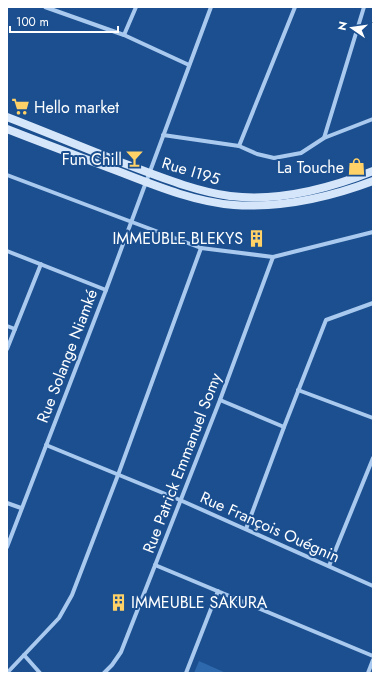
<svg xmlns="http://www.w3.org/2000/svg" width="380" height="680" viewBox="0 0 380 680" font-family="Jost,sans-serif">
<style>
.green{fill:#2e69ad}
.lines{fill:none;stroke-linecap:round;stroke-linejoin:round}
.minor{stroke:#a9c9ee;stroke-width:4}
.secondary{stroke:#d6e6fa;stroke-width:8}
.labels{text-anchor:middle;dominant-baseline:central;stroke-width:4;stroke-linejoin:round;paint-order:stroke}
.poi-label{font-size:16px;fill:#fff;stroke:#1b4f8f;text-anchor:end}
.street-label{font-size:16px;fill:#fff;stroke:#1b4f8f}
</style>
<rect width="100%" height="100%" fill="#1b4f8f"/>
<path class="green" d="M199,661L226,673H194Z"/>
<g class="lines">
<g class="minor">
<path d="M45,7L124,35L136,7"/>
<path d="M124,35L189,65"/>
<path d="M163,135L239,146L257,154L274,158L301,153L324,138L373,119"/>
<path d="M324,138L364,7"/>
<path d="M239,146L295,7"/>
<path d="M7,175L201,248L273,257L373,232"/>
<path d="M7,251L106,290"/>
<path d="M7,326L15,329"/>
<path d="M7,349L41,264"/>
<path d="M298,390L373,418"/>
<path d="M220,400L284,427"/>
<path d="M46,445L180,500L373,586"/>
<path d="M7,503L21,508"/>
<path d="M246,529L284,427L326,320L373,303"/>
<path d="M7,547L106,290L211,7"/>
<path d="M155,565L373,656"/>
<path d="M329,566L373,458"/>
<path d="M24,655L40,673"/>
<path d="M7,673L59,618L72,595L118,475L201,248"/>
<path d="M104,673L112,665L121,652L220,400L273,257"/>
<path d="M186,673L218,591"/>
<path d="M368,673L373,660"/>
</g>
<g class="secondary">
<path d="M7,117C46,132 84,148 123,163C158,176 194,191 230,196C279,202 328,189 373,171"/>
<path d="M7,129C45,144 83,158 120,172C156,186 195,202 234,205C282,208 328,198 373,181"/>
</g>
</g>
<defs>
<symbol id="supermarket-bare" viewBox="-9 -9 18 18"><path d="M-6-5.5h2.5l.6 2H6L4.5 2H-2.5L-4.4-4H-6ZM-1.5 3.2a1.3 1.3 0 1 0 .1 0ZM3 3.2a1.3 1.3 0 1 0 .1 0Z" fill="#ffd166" stroke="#1b4f8f" stroke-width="2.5" paint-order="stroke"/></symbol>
<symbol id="bar-bare" viewBox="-9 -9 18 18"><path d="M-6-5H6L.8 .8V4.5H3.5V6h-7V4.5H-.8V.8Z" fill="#ffd166" stroke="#1b4f8f" stroke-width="2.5" paint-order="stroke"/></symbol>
<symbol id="shop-bare" viewBox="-9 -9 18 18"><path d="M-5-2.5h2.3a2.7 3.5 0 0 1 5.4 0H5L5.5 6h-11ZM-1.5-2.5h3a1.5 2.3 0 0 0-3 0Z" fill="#ffd166" stroke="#1b4f8f" stroke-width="2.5" paint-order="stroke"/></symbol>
<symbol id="building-bare" viewBox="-9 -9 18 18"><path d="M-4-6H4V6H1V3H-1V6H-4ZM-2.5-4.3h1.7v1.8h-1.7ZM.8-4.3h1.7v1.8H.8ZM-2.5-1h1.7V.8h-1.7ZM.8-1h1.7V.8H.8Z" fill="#ffd166" stroke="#1b4f8f" stroke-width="2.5" paint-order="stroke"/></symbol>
</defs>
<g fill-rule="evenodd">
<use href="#supermarket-bare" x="8" y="94" width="25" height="25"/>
<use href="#bar-bare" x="122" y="146" width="25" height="25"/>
<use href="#shop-bare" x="344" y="154" width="25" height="25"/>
<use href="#building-bare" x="244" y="226" width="25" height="25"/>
<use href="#building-bare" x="106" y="590" width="25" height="25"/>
</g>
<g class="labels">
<g class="poi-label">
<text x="34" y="107" text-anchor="start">Hello market</text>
<text x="122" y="159">Fun Chill</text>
<text x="344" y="167">La Touche</text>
<text x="243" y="238">IMMEUBLE BLEKYS</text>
<text x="131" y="602" text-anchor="start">IMMEUBLE SAKURA</text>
</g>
<g class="street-label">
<text transform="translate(191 171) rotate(17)">Rue I195</text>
<text transform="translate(67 356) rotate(-69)">Rue Solange Niamké</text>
<text transform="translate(182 463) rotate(-69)">Rue Patrick Emmanuel Somy</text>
<text transform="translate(270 527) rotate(24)">Rue François Ouégnin</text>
</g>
</g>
<rect width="380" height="680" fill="none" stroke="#ffffff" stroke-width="16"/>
<g transform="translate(352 28) rotate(283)" stroke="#1b4f8f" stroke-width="3" paint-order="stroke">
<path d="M0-3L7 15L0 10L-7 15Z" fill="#ffffff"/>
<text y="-6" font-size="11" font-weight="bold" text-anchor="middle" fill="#ffffff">N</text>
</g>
<path d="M10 26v6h108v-6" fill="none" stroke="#ffffff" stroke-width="2"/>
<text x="16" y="26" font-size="12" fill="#ffffff" stroke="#1b4f8f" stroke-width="3" paint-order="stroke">100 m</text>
</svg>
